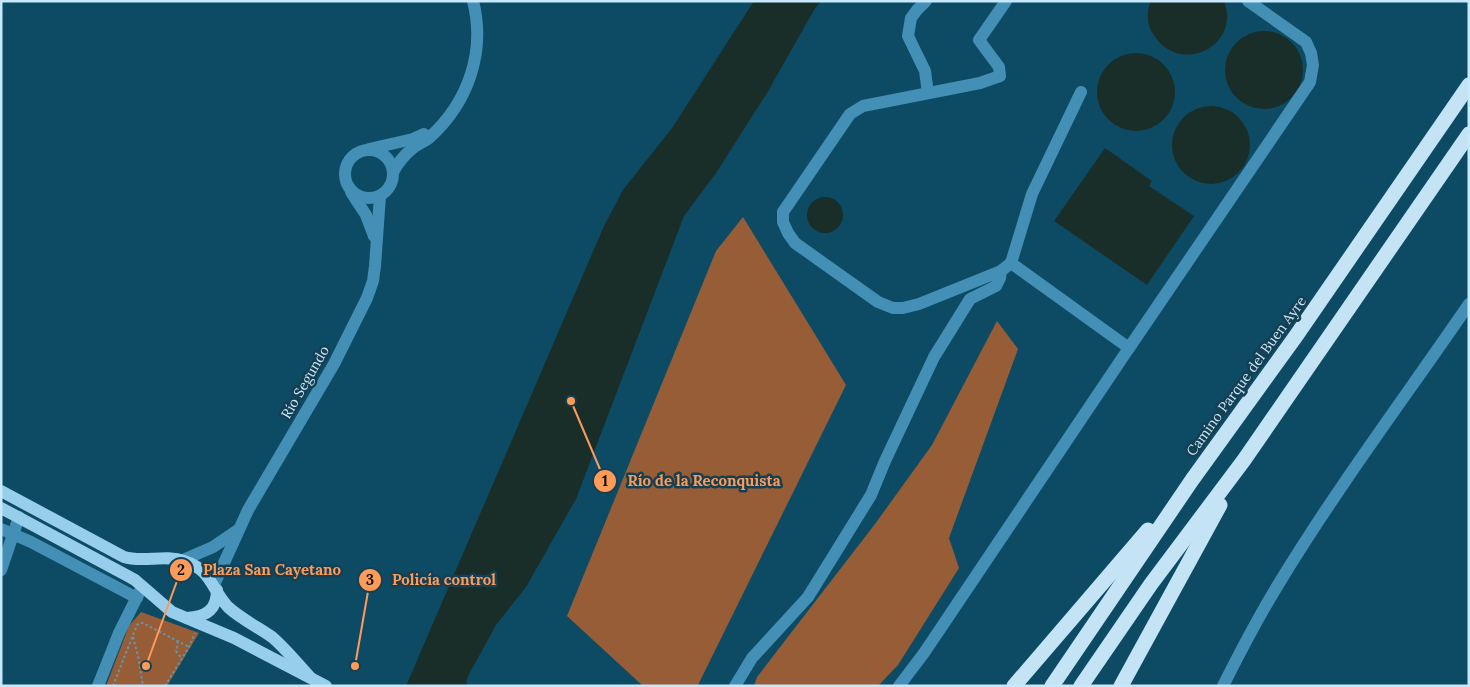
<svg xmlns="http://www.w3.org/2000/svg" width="1470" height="687" viewBox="0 0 1470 687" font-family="Lora,serif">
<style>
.green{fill:#975d37}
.water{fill:#192e28}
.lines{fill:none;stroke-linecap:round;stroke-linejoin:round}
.path{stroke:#6596ae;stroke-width:2;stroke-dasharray:2.5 2.5;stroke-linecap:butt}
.minor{stroke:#438fb5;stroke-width:12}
.major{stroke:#97ceec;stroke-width:12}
.highway{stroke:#c4e4f6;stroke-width:15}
.labels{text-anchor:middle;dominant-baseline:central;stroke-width:5;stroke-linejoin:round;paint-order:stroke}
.street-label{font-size:14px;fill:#c6e9fe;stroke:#173f52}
.leader{fill:none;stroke:#fe9b59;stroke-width:2}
.callout-dot{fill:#fe9b59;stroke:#173f52;stroke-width:2}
.mark-label{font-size:15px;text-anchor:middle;font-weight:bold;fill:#111}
.callout-label{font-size:15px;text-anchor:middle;font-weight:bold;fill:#fe9b59;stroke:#173f52;stroke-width:5;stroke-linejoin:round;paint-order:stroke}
</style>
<rect width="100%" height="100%" fill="#0d4b65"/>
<g class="green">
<path d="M743,217L846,385L698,685L643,686L567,616L716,251Z"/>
<path d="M997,321L1018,349L949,538L959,568L898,665L878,686H754L757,677L875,524L932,445Z"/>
<path d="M141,612L199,633L167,686H106L129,626Z"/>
</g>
<g class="water">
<path d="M754,1H821L814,10L767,93L716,173L684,216L576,499L526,587L496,625L467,678L466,686H406L604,226L623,190L672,128Z"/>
<path d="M1151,1H1224C1242,46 1179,77 1153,34C1147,25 1146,11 1151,1Z"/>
<circle cx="1264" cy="70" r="39"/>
<circle cx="1136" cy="92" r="39"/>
<circle cx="1211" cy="145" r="39"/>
<path d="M1105,148L1152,181L1149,186L1194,216L1147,285L1054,221Z"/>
<circle cx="825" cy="215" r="18"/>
</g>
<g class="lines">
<g class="path">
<path d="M133,637L138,656L143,686"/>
<path d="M178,641L176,651L182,659"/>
<path d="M113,686L137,625L140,623H143L189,647"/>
<path d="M165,686L189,647L195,633"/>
</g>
<g class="minor">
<path d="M926,1L917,10L911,18L908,36L925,71L928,93"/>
<path d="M1006,1L979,40L999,67L1000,76L980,83L863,106L850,114L783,212V222L788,233L795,243L878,302L893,308H903L919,304L1001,271L1011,263"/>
<path d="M369,149L413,139L424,134"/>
<circle cx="369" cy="174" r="24"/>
<path d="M393,172C398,163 404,155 413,148C418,144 424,142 429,138C468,103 486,52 473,1"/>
<path d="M351,192L366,215L374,236"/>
<path d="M1129,348L1310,82L1313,65L1311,53L1306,42L1248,1"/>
<path d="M1,529L31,542L137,598"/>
<path d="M183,560L213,547L238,530"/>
<path d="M1,570L19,517"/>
<path d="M214,585L248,510L334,364L367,298L373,281L375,266L380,196"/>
<path d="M98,686L119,633L140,591"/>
<path d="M735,686L752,658L808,597L871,495L885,461L934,357L970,299L996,286L1000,278L1001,271"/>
<path d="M899,686L924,653L1129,348L1011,263L1032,194L1081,92"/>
<path d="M1223,686C1241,650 1260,614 1281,580C1339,485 1406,396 1469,304"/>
</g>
<g class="major">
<path d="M1,491L124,557C143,563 165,554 184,561C212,570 211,589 228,607C241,619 258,627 272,637C285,648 297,663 309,676"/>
<path d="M1,508L126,575L135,580L172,612L234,638L326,686"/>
<path d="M187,618C206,617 217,610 217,590"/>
</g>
<g class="highway">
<path d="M1014,686L1148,530"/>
<path d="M1052,686L1192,480L1296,336L1469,85"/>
<path d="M1081,686L1151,584L1244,460L1469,134"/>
<path d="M1121,686L1220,505"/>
</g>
</g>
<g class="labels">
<g class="street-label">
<text transform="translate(1246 376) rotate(-54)">Camino Parque del Buen Ayre</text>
<text transform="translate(305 382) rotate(-60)">Río Segundo</text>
</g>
</g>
<path class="leader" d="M571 401L605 481M146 666L181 570M355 666L370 580"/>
<g class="callout-dot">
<circle cx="571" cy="401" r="5"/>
<circle cx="146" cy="666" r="5"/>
<circle cx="355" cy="666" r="5"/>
<circle cx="605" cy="481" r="12"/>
<circle cx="181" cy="570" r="12"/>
<circle cx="370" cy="580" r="12"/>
</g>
<g class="mark-label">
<text x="605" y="486">1</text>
<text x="181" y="575">2</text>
<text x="370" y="585">3</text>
</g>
<g class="callout-label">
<text x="704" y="486">Río de la Reconquista</text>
<text x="272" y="575">Plaza San Cayetano</text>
<text x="444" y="585">Policía control</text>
</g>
<rect width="1470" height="687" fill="none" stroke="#c6e9fe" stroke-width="5"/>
</svg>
